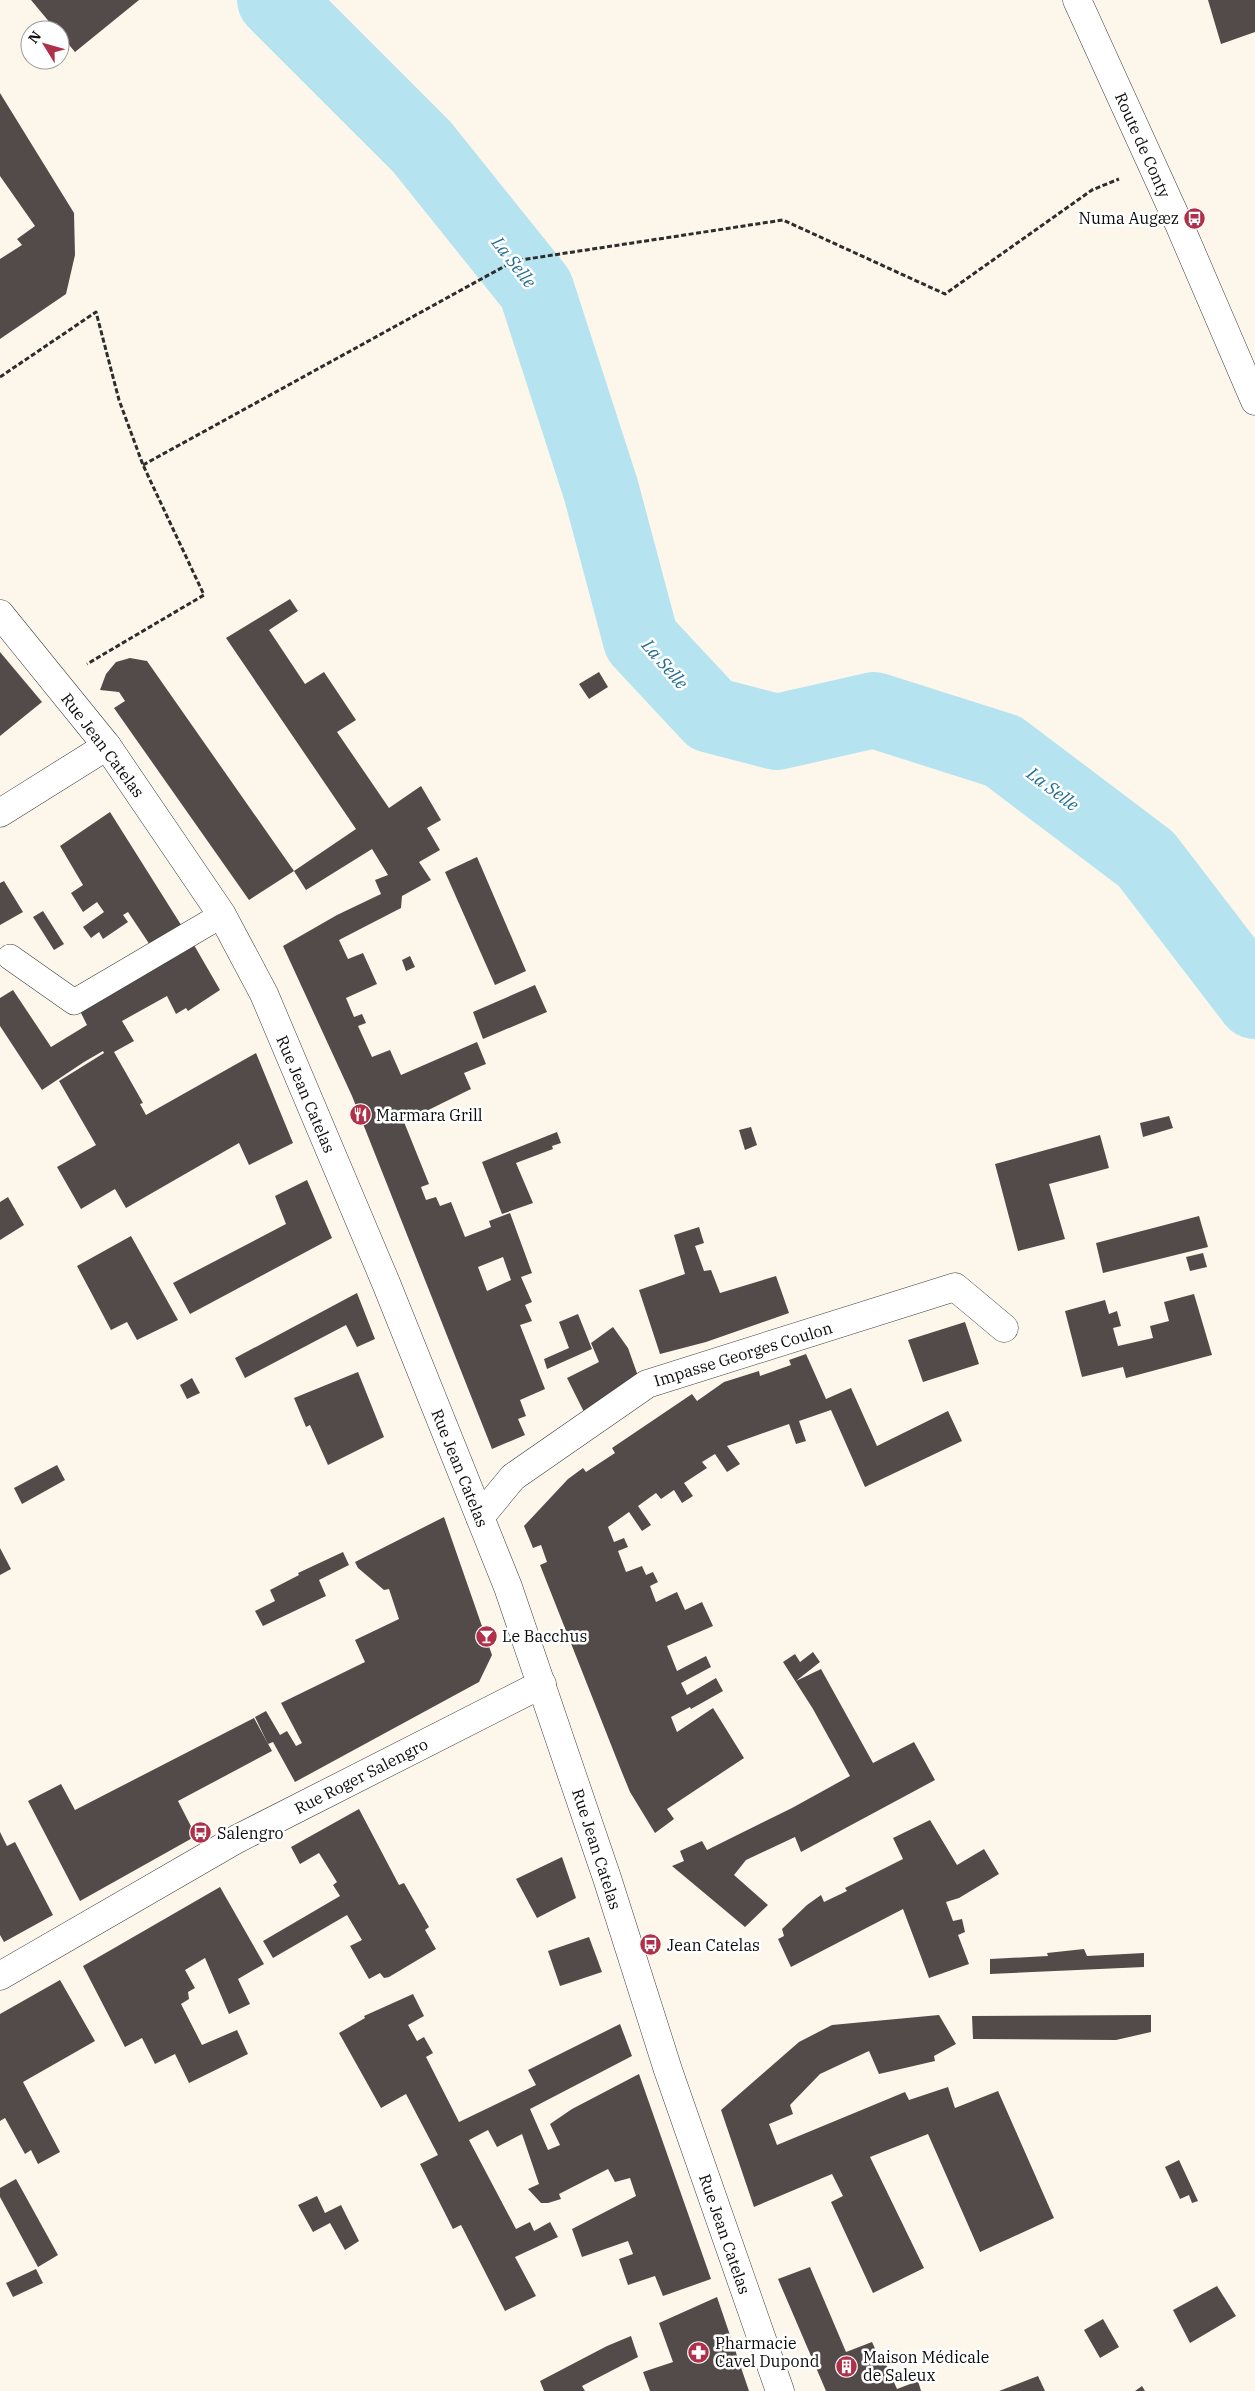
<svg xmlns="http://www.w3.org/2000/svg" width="1255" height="2391" viewBox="0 0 1255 2391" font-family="'IBM Plex Serif',serif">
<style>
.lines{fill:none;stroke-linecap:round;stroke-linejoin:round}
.river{stroke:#b5e3f0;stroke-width:76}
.building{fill:#534b49;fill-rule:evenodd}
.service-casing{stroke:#3e3e3e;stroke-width:26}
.minor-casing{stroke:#3e3e3e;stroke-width:29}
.tertiary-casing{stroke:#3e3e3e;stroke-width:29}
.path{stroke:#2d2d2d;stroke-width:3;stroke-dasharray:5 2.5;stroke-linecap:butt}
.service{stroke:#fff;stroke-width:25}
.minor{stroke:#fff;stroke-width:28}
.tertiary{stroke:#fff;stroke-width:28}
.labels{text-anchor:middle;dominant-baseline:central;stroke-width:5;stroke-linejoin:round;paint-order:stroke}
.street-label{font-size:16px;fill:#0b0b0b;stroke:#fff}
.poi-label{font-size:16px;fill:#0b0b0b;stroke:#fff;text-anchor:start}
.water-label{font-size:18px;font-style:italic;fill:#217091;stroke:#fff}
</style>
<rect width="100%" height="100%" fill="#fdf7eb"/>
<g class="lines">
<path class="river" d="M275,0L422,147L536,289L601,490L641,640L711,715L777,732L874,710L1003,751L1146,859L1255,1001"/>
</g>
<g class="building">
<path d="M31,0H139L75,52L60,34V30H56Z"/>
<path d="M1208,0H1255V32L1221,44Z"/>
<path d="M0,93L74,213L75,255L66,294L0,339V259L22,245L17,239L35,226L0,176Z"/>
<path d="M290,599L298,611L269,630L305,684L324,672L356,720L337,732L389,808L421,786L441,820L427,828L440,850L419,862L431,880L402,896L401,908L339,940L348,959L363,953L377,984L346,998L354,1017L362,1014L366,1023L358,1026L372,1057L390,1050L401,1075L477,1042L486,1064L464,1073L471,1089L404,1122L429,1184L421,1187L426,1200L436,1197L440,1206L451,1202L465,1237L491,1227L489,1221L510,1213L532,1273L521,1277L532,1302L525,1305L532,1321L520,1325L545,1389L520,1400L526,1416L518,1419L525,1435L492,1449L352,1096L283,946L337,915L381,894L375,880L388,875L372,849L306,890L294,871L356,829L226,638ZM503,1257L511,1280L487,1291L478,1267Z"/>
<path d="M0,652L42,702L0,736Z"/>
<path d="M130,658L147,661L294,871L249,900L114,708L125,701L119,692L100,690L106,674L116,662Z"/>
<path d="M599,672L608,687L589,699L579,684Z"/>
<path d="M110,812L183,928L152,948L128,912L123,915L128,922L103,939L99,932L91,938L83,927L104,912L97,902L83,912L71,893L83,885L60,846Z"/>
<path d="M477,857L526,971L495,985L445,872Z"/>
<path d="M4,881L23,912L0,925V883Z"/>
<path d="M43,911L64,944L54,950L33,917Z"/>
<path d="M194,945L220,990L188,1011L186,1008L176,1014L167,996L122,1021L134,1041L114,1052L143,1103L140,1104L146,1115L256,1053L293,1143L249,1165L239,1143L126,1208L115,1189L81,1209L57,1167L96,1145L59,1081L104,1053L103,1051L84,1062L42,1090L0,1026V998L13,990L51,1047L87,1025L80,1011Z"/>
<path d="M410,956L415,967L406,971L402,960Z"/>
<path d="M535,985L547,1012L483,1039L473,1012Z"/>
<path d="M1169,1116L1173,1128L1143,1137L1140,1123Z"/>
<path d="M751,1127L757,1145L745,1150L739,1130Z"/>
<path d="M557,1132L561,1143L552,1146L553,1149L516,1163L533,1203L502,1214L482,1162Z"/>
<path d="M1100,1135L1109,1168L1049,1184L1065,1239L1018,1251L995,1164Z"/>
<path d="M307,1180L332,1238L190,1314L173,1283L286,1224L275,1196Z"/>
<path d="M8,1197L24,1225L0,1240V1202Z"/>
<path d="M1199,1216L1208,1247L1103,1273L1096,1243Z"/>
<path d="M699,1227L704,1243L695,1246L704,1271L711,1270L720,1293L776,1276L789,1313L706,1342L660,1354L639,1290L685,1274L674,1235Z"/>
<path d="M131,1236L178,1320L137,1340L127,1322L111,1330L77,1266Z"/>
<path d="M1203,1253L1207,1267L1190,1271L1186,1257Z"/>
<path d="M357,1293L375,1339L357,1347L346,1325L245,1378L235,1358Z"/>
<path d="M1194,1294L1212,1355L1126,1378L1123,1367L1082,1377L1065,1311L1105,1300L1109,1314L1117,1311L1121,1326L1113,1328L1118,1346L1153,1338L1150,1326L1169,1321L1164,1302Z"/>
<path d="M578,1314L592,1349L547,1369L544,1359L569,1348L559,1322Z"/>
<path d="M965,1322L979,1364L923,1382L908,1340Z"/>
<path d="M613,1327L628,1348L638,1376L585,1414L567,1378L599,1362L591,1343Z"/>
<path d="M806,1354L826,1399L851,1388L877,1446L948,1411L962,1441L865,1487L831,1410L799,1421L806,1441L796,1444L789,1424L727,1446L740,1464L727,1472L715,1454L702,1462L707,1468L684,1483L693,1496L682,1503L674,1490L661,1499L656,1493L638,1506L651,1525L642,1531L629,1512L608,1527L614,1542L624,1538L628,1547L618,1551L626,1572L642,1566L646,1575L653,1572L658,1582L650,1586L656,1602L677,1592L685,1610L702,1602L713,1626L667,1646L677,1671L706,1656L711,1667L681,1683L687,1695L716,1678L723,1691L691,1709L690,1707L671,1717L677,1732L713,1708L744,1758L667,1809L674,1819L655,1833L630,1792L621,1770L540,1565L547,1562L541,1545L533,1548L524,1526L568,1479L583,1468L586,1472L615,1453L612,1448L692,1394L697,1401L724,1382L759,1371L760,1376L791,1365L789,1360Z"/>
<path d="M358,1372L384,1437L328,1465L310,1425L306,1427L294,1398Z"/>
<path d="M192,1378L200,1393L187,1399L180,1385Z"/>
<path d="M57,1465L65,1480L22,1504L14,1488Z"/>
<path d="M444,1517L492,1655L479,1682L295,1782L273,1742L268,1744L255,1717L266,1711L280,1735L287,1731L296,1746L302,1743L281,1703L365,1662L355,1640L399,1619L389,1589L384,1590L358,1568L355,1562Z"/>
<path d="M0,1548L11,1569L0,1575Z"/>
<path d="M343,1552L349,1565L319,1580L326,1596L263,1626L255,1611L275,1601L270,1590L299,1575L298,1573Z"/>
<path d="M813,1652L820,1662L796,1681L821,1669L873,1763L914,1742L935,1780L801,1852L795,1837L746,1860L734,1875L768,1905L745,1927L672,1866L684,1861L680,1851L702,1841L707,1850L792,1808L850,1776L813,1709L783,1662L795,1654L800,1662Z"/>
<path d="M254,1718L272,1751L178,1801L196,1836L80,1901L28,1801L61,1784L75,1810Z"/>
<path d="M359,1809L399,1885L404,1883L429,1927L425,1930L436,1949L389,1977L384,1978L380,1973L369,1979L350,1946L362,1940L347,1915L273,1958L263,1941L340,1896L333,1885L337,1882L319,1853L300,1864L291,1847Z"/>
<path d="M930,1820L957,1865L984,1849L999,1874L959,1898L946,1902L953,1921L962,1919L965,1932L958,1935L969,1964L929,1978L903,1909L791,1967L778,1939L784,1936L782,1929L807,1905L821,1895L824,1902L847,1891L845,1888L903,1859L893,1838Z"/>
<path d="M0,1832L7,1846L15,1842L53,1915L4,1942L0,1935Z"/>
<path d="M562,1857L576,1898L537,1918L516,1879Z"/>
<path d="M220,1887L264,1964L238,1979L250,2004L229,2014L205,1958L185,1970L195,1988L188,1992L189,1999L181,2004L202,2045L237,2030L248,2054L189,2083L175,2054L155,2064L142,2038L125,2047L83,1966Z"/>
<path d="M589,1937L602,1972L560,1986L548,1951Z"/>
<path d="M1084,1949L1087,1956L1144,1953V1967L990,1974V1959L1048,1956L1047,1953Z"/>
<path d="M60,1980L95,2041L23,2082L60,2152L38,2164L31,2150L25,2154L5,2118L0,2121V2014Z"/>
<path d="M413,1994L424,2016L408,2025L417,2041L424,2037L433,2053L426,2057L459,2122L536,2085L528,2070L620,2024L632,2056L530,2109L548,2150L560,2145L550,2124L572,2109L639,2074L711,2279L663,2296L655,2276L628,2285L619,2259L633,2254L628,2241L582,2257L572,2229L636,2196L630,2178L615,2182L608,2169L559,2194L561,2199L548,2203H541L528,2189L539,2184L522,2134L497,2147L488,2130L469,2140L516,2229L530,2222L534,2231L550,2222L558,2237L515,2257L536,2296L505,2311L461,2225L453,2229L420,2164L438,2155L406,2094L381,2108L339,2033L365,2018L364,2016Z"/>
<path d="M939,2015L956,2044L934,2056L935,2061L879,2074L869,2051L820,2074L790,2105L793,2114L769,2124L777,2145L905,2092L909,2100L948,2087L955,2108L998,2091L1054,2218L980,2252L928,2134L870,2157L924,2268L873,2293L831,2202L843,2196L832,2174L754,2207L721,2110L799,2042L832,2025Z"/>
<path d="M1151,2015V2032L1116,2040L973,2039L972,2016Z"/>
<path d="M1179,2160L1198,2201L1192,2203L1189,2195L1180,2199L1165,2167Z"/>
<path d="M16,2179L58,2255L38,2267L0,2197V2188Z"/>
<path d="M317,2196L325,2213L341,2205L359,2241L345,2250L330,2223L313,2232L298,2205Z"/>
<path d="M810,2267L846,2352L872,2342L878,2355L881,2353L897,2389L918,2381L921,2391H826L778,2279Z"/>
<path d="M36,2269L43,2283L13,2297L6,2283Z"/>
<path d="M1217,2286L1236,2316L1190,2343L1173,2310Z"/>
<path d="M717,2297L749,2391H650L643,2372L673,2362L659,2323Z"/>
<path d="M1103,2319L1119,2347L1100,2358L1084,2330Z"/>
<path d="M631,2336L638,2357L582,2386L585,2391H544L540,2381L607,2346Z"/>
<path d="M1038,2376L1045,2391H999Z"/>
<path d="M1142,2386L1145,2391H1135Z"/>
</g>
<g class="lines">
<defs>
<path id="service" d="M10,957L74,1002L222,915"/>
<g id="minor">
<path d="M0,813L107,746"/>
<path d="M480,1517L513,1477L647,1384L955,1287L1004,1328"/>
</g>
<g id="tertiary">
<path d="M1077,0L1179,224L1255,401"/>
<path d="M0,614L107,746L222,915L264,994L386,1283L508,1587L607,1878L668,2070L780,2391"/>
<path d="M0,1976L237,1839L542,1684"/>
</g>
</defs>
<use href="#service" class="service-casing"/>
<use href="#minor" class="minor-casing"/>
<use href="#tertiary" class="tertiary-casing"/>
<g class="path">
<path d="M0,377L96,312L119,400L143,465L204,595L87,664"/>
<path d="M143,465L514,261L783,220L945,294L1092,190L1119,179"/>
</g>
<use href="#service" class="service"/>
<use href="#minor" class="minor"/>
<use href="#tertiary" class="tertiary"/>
</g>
<defs>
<symbol id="bus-disc" viewBox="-11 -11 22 22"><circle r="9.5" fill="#ae3049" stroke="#fff"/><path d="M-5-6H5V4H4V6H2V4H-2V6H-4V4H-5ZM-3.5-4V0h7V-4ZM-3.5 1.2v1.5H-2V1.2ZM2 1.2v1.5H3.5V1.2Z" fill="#fff"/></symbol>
<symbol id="restaurant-disc" viewBox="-11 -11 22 22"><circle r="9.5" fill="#ae3049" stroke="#fff"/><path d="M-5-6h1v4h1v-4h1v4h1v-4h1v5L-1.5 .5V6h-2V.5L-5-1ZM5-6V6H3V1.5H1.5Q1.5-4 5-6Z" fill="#fff"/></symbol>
<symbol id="bar-disc" viewBox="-11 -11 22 22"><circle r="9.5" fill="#ae3049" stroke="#fff"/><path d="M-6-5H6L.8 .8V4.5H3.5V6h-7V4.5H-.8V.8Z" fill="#fff"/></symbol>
<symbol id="pharmacy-disc" viewBox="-11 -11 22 22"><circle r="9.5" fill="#ae3049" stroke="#fff"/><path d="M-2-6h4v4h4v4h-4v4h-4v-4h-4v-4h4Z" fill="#fff"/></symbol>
<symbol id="building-disc" viewBox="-11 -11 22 22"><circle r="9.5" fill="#ae3049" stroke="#fff"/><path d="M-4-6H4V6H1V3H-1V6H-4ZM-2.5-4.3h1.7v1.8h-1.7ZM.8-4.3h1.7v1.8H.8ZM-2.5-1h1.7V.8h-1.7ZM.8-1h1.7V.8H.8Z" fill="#fff"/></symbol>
</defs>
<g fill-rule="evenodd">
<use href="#bus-disc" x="1182" y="206" width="25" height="25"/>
<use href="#restaurant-disc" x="348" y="1102" width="25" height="25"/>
<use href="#bar-disc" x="474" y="1624" width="25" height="25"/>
<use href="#bus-disc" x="188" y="1820" width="25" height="25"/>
<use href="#bus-disc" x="638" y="1932" width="25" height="25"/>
<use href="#pharmacy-disc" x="686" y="2340" width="25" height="25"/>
<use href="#building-disc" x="834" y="2354" width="25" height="25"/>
</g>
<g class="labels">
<g class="street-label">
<text transform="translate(1143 145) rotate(66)">Route de Conty</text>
<text transform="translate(103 745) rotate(53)">Rue Jean Catelas</text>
<text transform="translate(306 1094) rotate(67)">Rue Jean Catelas</text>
<text transform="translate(743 1354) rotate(-17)">Impasse Georges Coulon</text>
<text transform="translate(460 1468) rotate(68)">Rue Jean Catelas</text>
<text transform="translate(361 1776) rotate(-27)">Rue Roger Salengro</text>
<text transform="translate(597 1849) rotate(72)">Rue Jean Catelas</text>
<text transform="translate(725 2234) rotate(71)">Rue Jean Catelas</text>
</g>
<g class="poi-label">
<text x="1179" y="218" text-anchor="end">Numa Augæz</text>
<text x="376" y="1115">Marmara Grill</text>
<text x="502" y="1636">Le Bacchus</text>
<text x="217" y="1833">Salengro</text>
<text x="667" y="1945">Jean Catelas</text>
<text x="715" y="2343">Pharmacie<tspan x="715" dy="18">Cavel Dupond</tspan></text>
<text x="863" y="2357">Maison Médicale<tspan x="863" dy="18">de Saleux</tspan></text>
</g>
<g class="water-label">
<text transform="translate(514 262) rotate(52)">La Selle</text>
<text transform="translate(665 664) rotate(49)">La Selle</text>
<text transform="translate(1053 789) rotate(37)">La Selle</text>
</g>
</g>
<g transform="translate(45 45) rotate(307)"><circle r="24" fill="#ffffff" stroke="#9d9d9d"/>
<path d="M0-4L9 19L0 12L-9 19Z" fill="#ae3049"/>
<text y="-8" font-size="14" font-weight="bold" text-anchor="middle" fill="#0b0b0b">N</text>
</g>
</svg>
